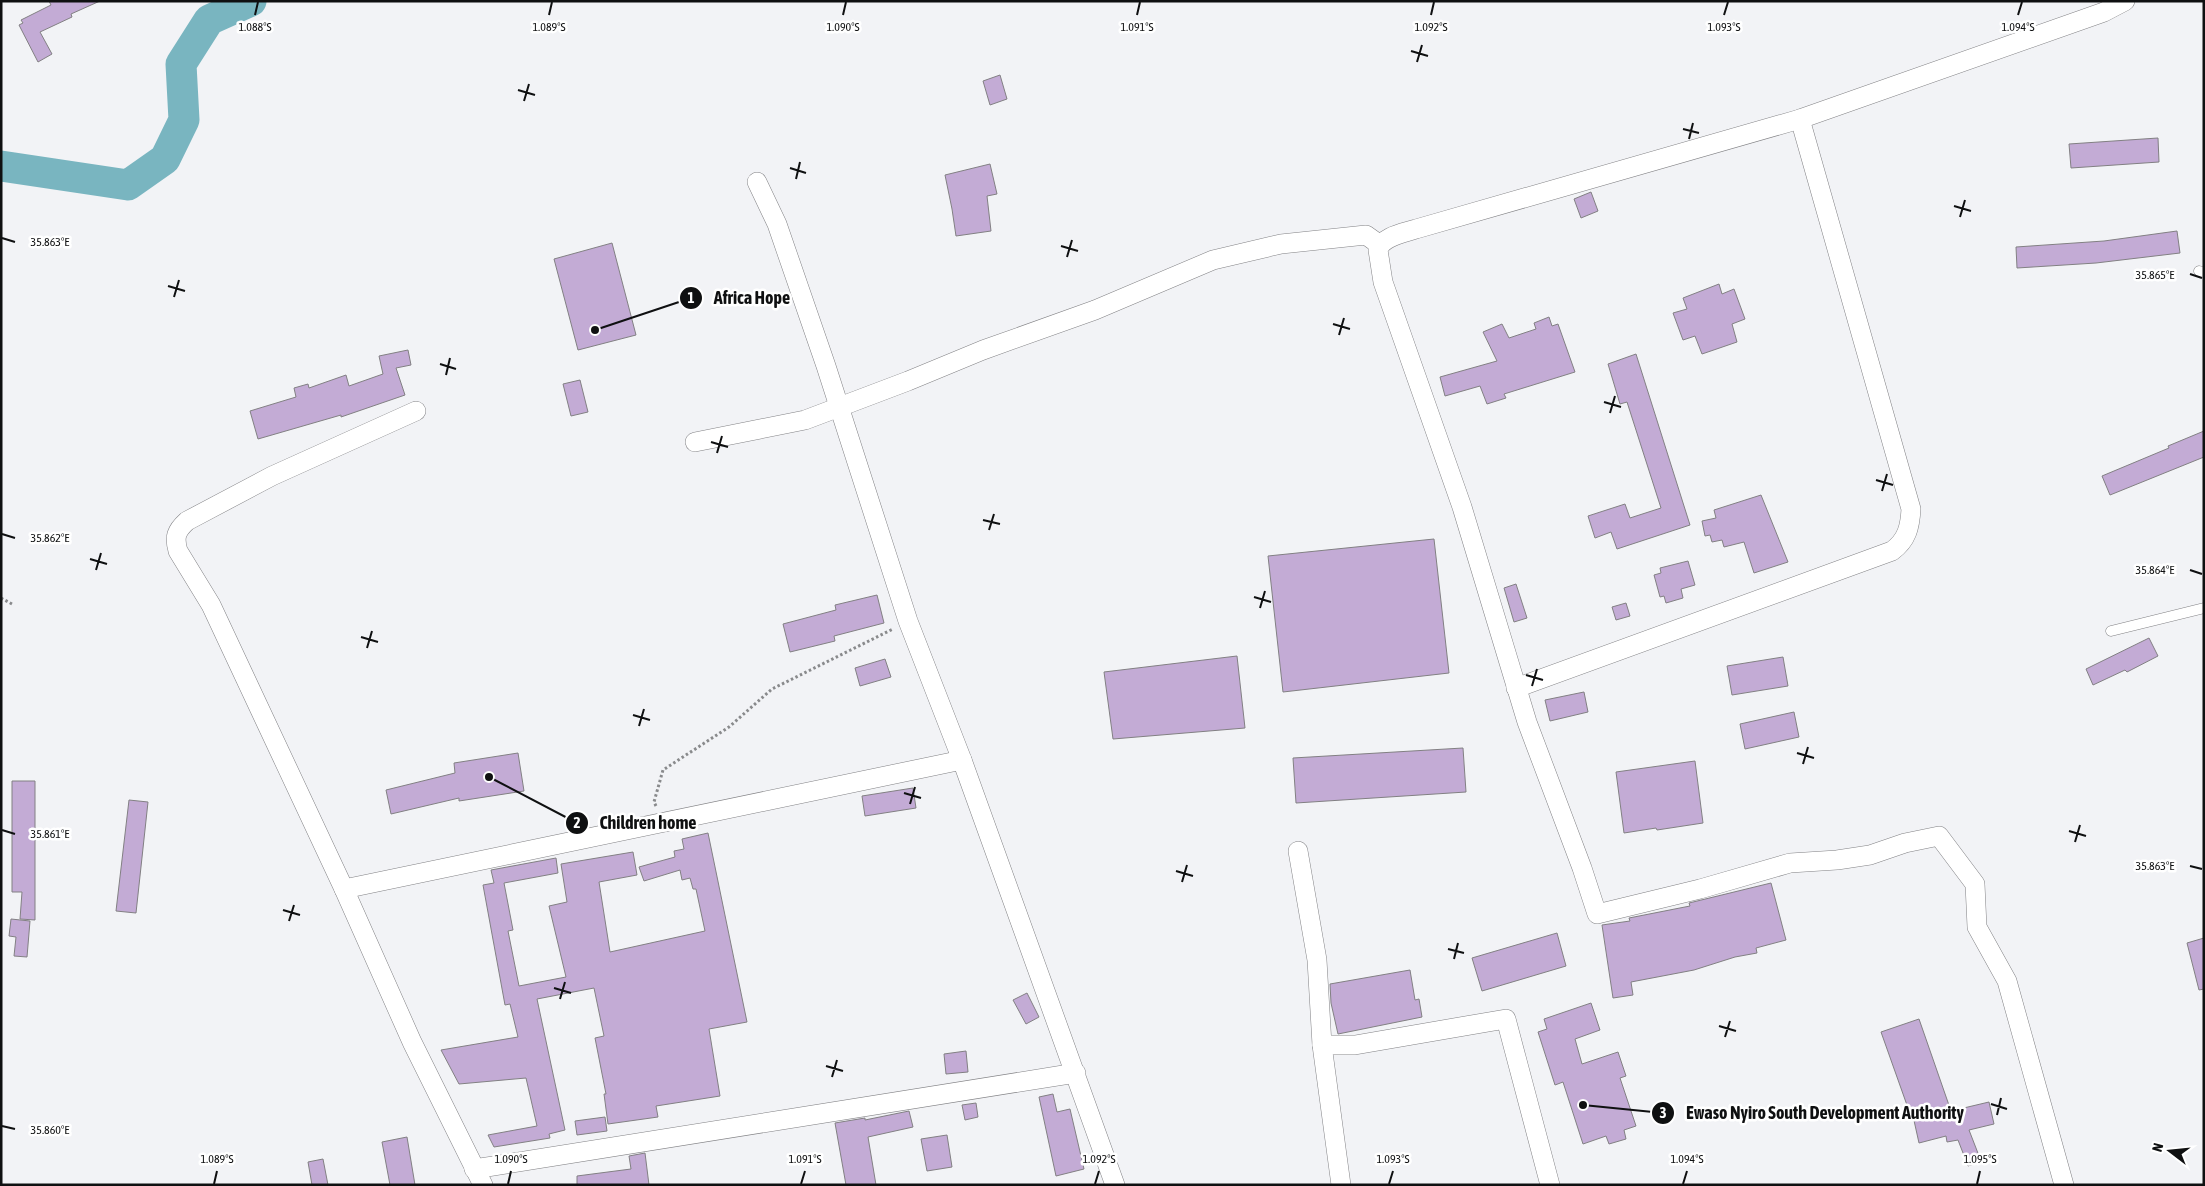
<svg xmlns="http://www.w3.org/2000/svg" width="2205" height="1186" viewBox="0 0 2205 1186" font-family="'Asap Condensed',sans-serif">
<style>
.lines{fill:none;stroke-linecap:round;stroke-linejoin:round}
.river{stroke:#79b5c0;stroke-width:31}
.building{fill:#c3abd5;stroke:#828083}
.service-casing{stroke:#828285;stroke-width:11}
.minor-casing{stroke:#828285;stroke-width:20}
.path{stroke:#898a8c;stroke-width:3;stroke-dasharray:2.5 2.5;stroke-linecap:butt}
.service{stroke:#fff;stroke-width:10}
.minor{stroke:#fff;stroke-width:19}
.ticks{fill:none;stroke:#0f1011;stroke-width:2}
.ticks-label{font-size:12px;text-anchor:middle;fill:#0f1011;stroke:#fff;stroke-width:5;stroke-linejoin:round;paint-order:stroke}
.leader{fill:none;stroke:#0f1011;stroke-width:2}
.callout-dot{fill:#0f1011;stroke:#fff;stroke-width:2}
.mark-label{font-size:15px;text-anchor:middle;font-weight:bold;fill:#fff}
.callout-label{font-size:18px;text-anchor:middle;font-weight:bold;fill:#0f1011;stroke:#fff;stroke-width:5;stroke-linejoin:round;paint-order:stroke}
</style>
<rect width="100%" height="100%" fill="#f2f3f6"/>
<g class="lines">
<path class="river" d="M1,166L128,185L165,159L184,120L181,64L209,20L251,1"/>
</g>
<g class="building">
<path d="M49,1H100L71,14L72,17L40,32L52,54L38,62L19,25L23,23L21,20L51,5Z"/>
<path d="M1000,75L1007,99L990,105L983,81Z"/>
<path d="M2158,138L2159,162L2071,168L2069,144Z"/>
<path d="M990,164L997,194L987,196L991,231L956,236L952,209L945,175Z"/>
<path d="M1591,192L1598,211L1581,218L1574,199Z"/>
<path d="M2177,231L2180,253L2096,263L2017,268L2016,247L2104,241Z"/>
<path d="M612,243L636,335L578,350L554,259Z"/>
<path d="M1719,284L1722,294L1734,289L1745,319L1732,324L1737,342L1702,354L1695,336L1683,340L1673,313L1687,309L1683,298Z"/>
<path d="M1549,317L1552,326L1558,324L1575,372L1504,394L1506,398L1487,404L1480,386L1445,396L1440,377L1497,361L1483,332L1502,324L1509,338L1536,329L1534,323Z"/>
<path d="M408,350L411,365L396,368L405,395L341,417V415L258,439L250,411L296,397L294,388L308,384L309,388L346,375L349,386L383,374L379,356Z"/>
<path d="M1636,354L1690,525L1617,549L1611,532L1595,538L1588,516L1625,504L1630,518L1661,508L1627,402L1620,404L1608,364Z"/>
<path d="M580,380L588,412L571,416L563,384Z"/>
<path d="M2204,431V457L2110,495L2102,476L2169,448L2168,446Z"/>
<path d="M1761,495L1788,562L1754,573L1744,542L1724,547L1722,540L1712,542L1710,535L1705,536L1702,521L1716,518L1714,510Z"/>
<path d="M1434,539L1449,673L1283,692L1268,556Z"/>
<path d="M1688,561L1695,585L1681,589L1683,598L1666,603L1664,596L1660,597L1654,575L1661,573L1660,568Z"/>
<path d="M1516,584L1527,618L1514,622L1504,588Z"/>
<path d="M877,595L884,623L834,636L835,641L790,652L783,624L836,610L835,605Z"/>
<path d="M1626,603L1630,616L1616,620L1612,607Z"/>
<path d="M2149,638L2158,656L2127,672L2125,670L2093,685L2086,669Z"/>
<path d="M1237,656L1245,728L1113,739L1104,672Z"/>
<path d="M1783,657L1788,686L1732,695L1727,666Z"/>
<path d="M885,659L891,677L860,686L855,668Z"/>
<path d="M1584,692L1588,712L1550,721L1545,700Z"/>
<path d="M1794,712L1799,737L1745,749L1740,724Z"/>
<path d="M1463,748L1466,792L1296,803L1293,758Z"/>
<path d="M518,753L524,791L459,801V798L391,814L386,790L455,773L454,763Z"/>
<path d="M1695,761L1703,823L1657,830L1656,828L1624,833L1616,772Z"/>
<path d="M12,781H35V920L20,919L22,892H12Z"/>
<path d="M913,788L916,808L865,816L862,796Z"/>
<path d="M129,800L148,802L136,913L116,911Z"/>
<path d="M708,833L747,1022L709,1029L720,1096L656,1106L658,1117L608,1124L604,1094H606L595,1038L604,1036L594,988L537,999L565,1130L549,1134L550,1138L494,1147L488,1135L537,1126L526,1078L459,1084L441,1050L518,1037L510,1004L505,1005L483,885L494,883L491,870L556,858L558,873L504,883L513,930L508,931L519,986L566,977L549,906L567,902L561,864L633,852L637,875L599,882L610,952L705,931L696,889H693L690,878L682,880L680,870L644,881L639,867L675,857L674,851L684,849L682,839Z"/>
<path d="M1771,883L1786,940L1756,948L1757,953L1735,957L1694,970L1631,982L1633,995L1613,998L1602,925L1630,921L1629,918L1690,906L1689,903Z"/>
<path d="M11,919L30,921L27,957L14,956L16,937L9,936Z"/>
<path d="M1557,933L1566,966L1482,991L1472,958Z"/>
<path d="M2204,938V989L2199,990L2187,943Z"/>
<path d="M1410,970L1415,1000L1419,999L1422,1017L1338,1034L1331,1003L1330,984Z"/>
<path d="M1027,993L1039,1017L1026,1024L1013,1000Z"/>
<path d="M1591,1003L1600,1030L1575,1039L1582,1064L1618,1052L1626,1076L1620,1078L1636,1126L1624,1130L1626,1139L1609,1144L1606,1136L1583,1144L1563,1082L1555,1085L1538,1032L1547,1029L1544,1019Z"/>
<path d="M1919,1019L1951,1111L1989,1102L1994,1124L1969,1130L1981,1161L1968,1166L1958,1140L1947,1142L1946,1136L1919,1143L1911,1107L1908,1108L1881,1032Z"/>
<path d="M966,1051L968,1072L946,1074L944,1054Z"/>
<path d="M1053,1094L1057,1112L1070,1109L1084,1169L1056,1176L1039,1097Z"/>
<path d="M976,1103L978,1117L965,1120L962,1105Z"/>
<path d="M909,1111L913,1127L868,1137L876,1185H846L835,1123L865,1118V1120Z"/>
<path d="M605,1117L607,1131L577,1135L575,1121Z"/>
<path d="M947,1135L952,1167L927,1171L921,1139Z"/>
<path d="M407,1137L415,1185H390L382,1142Z"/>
<path d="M645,1153L649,1185H577V1176L631,1169L629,1156Z"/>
<path d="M323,1159L328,1185H312L308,1162Z"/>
</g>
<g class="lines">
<defs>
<g id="service">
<path d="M2199,271L2204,273"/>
<path d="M2111,631L2204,608"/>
</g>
<g id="minor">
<path d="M757,182L777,224L826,366L908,621L962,760L1115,1185"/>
<path d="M416,411L272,476L187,521C176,531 174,537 178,551L211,605L344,889L412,1042L483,1185"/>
<path d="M695,442L805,420L908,381L983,350L1095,310L1213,260L1281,244L1366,235L1380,245"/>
<path d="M1516,688L1892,551C1907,540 1910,527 1911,509L1800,119"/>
<path d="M1298,851L1317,960L1322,1045H1355L1506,1019L1550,1185"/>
<path d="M344,889L962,760"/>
<path d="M1322,1045L1341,1185"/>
<path d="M474,1169L1076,1073"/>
<path d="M2064,1185L2007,981L1977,927L1975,884L1939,836L1905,843L1870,855L1837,860L1790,863L1700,889L1597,914L1582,868L1527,722L1462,507L1383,282L1378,250C1382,236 1404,233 1416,229L1800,119L2104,12L2125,1"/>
</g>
</defs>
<use href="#service" class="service-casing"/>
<use href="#minor" class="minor-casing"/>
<g class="path">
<path d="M1,598L12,604"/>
<path d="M656,806L654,802L663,770L729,727L772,689L893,629"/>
</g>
<use href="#service" class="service"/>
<use href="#minor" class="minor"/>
</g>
<path class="ticks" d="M255,15L258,2M549,15L552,2M843,15L846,2M1137,15L1140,2M1431,15L1434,2M1724,15L1728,2M2018,15L2022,2M1411,51L1428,56M1417,62L1422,45M518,90L535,95M524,101L529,84M1683,129L1699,133M1689,139L1693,123M790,168L806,173M796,179L800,162M1954,206L1971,211M1960,217L1965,200M2,238L15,242M1061,246L1078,251M1067,257L1072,240M2190,274L2202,278M168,286L185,291M174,297L179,280M1333,324L1350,329M1339,335L1344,318M440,364L456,369M446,375L450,358M1604,402L1621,407M1610,413L1615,396M711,442L728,447M717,453L722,436M1876,480L1893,485M1882,491L1887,474M983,520L1000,524M989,530L994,514M2,534L15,538M90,559L107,564M96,570L101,553M2190,570L2202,574M1254,597L1271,602M1260,608L1265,591M361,637L378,642M367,648L372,631M1526,675L1543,680M1532,686L1537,669M633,715L650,720M639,726L644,709M1797,753L1814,758M1803,764L1808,747M904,793L921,798M910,804L915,787M2,830L15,834M2069,831L2086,836M2075,842L2080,825M2190,866L2202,869M1176,871L1193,876M1182,882L1187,865M283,910L300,915M289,921L294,905M1448,949L1464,953M1454,959L1458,943M554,988L571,993M560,999L565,982M1719,1026L1736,1031M1725,1037L1730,1021M826,1066L843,1071M832,1077L837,1060M1991,1104L2007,1109M1997,1115L2001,1098M2,1126L15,1129M214,1184L217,1171M508,1184L511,1171M801,1184L805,1171M1095,1184L1099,1171M1389,1184L1393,1171M1683,1184L1687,1171M1977,1184L1980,1171"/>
<g class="ticks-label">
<text x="255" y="31">1.088°S</text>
<text x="549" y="31">1.089°S</text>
<text x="843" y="31">1.090°S</text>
<text x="1137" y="31">1.091°S</text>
<text x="1431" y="31">1.092°S</text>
<text x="1724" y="31">1.093°S</text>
<text x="2018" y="31">1.094°S</text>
<text x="50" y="246">35.863°E</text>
<text x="2155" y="279">35.865°E</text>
<text x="50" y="542">35.862°E</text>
<text x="2155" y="574">35.864°E</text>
<text x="50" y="838">35.861°E</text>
<text x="2155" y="870">35.863°E</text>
<text x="50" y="1134">35.860°E</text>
<text x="217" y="1163">1.089°S</text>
<text x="511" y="1163">1.090°S</text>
<text x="805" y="1163">1.091°S</text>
<text x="1099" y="1163">1.092°S</text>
<text x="1393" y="1163">1.093°S</text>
<text x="1687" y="1163">1.094°S</text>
<text x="1980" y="1163">1.095°S</text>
</g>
<path class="leader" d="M595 330L691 298M489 777L577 823M1583 1105L1663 1113"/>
<g class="callout-dot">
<circle cx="595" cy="330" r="5"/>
<circle cx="489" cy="777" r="5"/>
<circle cx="1583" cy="1105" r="5"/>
<circle cx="691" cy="298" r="12"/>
<circle cx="577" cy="823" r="12"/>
<circle cx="1663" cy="1113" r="12"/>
</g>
<g class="mark-label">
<text x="691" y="303">1</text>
<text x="577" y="828">2</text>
<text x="1663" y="1118">3</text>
</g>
<g class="callout-label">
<text x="752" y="304">Africa Hope</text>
<text x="648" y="829">Children home</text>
<text x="1825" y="1119">Ewaso Nyiro South Development Authority</text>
</g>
<rect width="2205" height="1186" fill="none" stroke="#0f1011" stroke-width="5"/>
<g transform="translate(2170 1151) rotate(286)" stroke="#ffffff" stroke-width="4" paint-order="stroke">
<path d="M0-4L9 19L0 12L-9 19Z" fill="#0f1011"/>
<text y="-8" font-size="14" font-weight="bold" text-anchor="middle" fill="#0f1011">N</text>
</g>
</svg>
